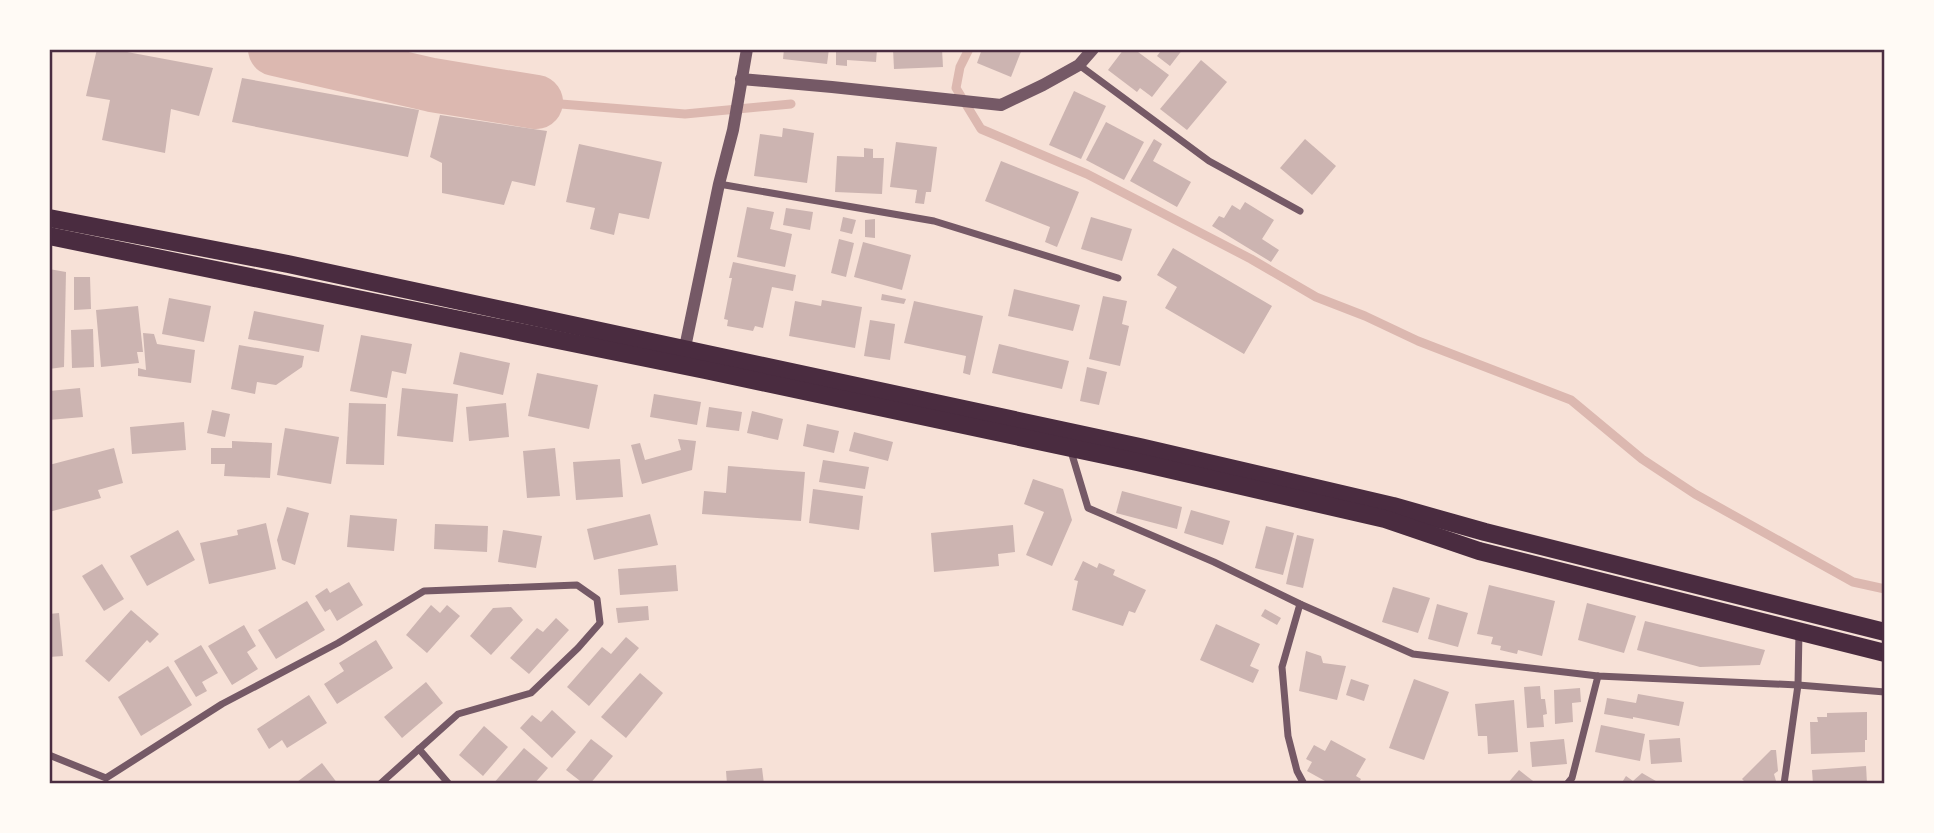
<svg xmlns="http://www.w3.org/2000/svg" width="1934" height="833" viewBox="0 0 1934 833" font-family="'Work Sans',sans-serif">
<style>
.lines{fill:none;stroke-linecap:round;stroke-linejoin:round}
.stream{stroke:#dcb8b0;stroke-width:9}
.river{stroke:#dcb8b0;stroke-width:54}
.building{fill:#ccb4b1}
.minor{stroke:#755966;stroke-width:7}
.tertiary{stroke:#755966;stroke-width:12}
.primary{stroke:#4a2c40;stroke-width:18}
.neatline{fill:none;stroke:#4a2c40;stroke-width:2.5}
</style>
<rect width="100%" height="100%" fill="#f7e1d7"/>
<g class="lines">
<g class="stream">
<path d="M969,49L960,67L956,88L981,129L1087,174L1251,259L1316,297L1365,316L1418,341L1571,400L1642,459L1695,494L1853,582L1885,589"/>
<path d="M536,102L685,114L791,104"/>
</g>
<path class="river" d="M275,49L432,85L536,102"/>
</g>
<g class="building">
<path d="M97,49H111L213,68L199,116L171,109L165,153L102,140L110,100L86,96Z"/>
<path d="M784,49H829L827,64L783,59Z"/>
<path d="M836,49H877L876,62L847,60V66L836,65Z"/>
<path d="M893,49H942L943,67L894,69Z"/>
<path d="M982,49H1022L1011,77L977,63Z"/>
<path d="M1124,49H1134L1169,75L1152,97L1140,88L1137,92L1108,70Z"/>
<path d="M1156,49H1183L1170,66L1157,56L1160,52Z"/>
<path d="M1201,60L1227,82L1187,130L1160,109Z"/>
<path d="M242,78L419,110L408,157L232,122Z"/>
<path d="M1074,91L1106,106L1081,159L1049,145Z"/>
<path d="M440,115L547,131L535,186L512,181L504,205L442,193V163L430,157Z"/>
<path d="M1106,122L1144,142L1124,180L1086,160Z"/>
<path d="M783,128L814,133L807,183L754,176L760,134L782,137Z"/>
<path d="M1154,139L1162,144L1153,161L1191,182L1177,207L1130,181Z"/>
<path d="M1305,139L1336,166L1312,195L1280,168Z"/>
<path d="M896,142L937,147L931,192H926L924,204L915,203L917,190L890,187Z"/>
<path d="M579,144L662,162L649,219L619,213L614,235L590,229L595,208L566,202Z"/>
<path d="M864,148L873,149V158H884L882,194L835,192L837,156L864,157Z"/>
<path d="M1001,161L1079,192L1057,247L1045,242L1050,227L985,201Z"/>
<path d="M1245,202L1274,220L1262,239L1279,250L1271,262L1212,226L1219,216L1224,218L1232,205L1240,210Z"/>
<path d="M747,207L774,212L770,229L792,234L785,267L737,257Z"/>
<path d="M786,208L813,212L810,230L783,225Z"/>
<path d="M843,217L856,220L852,234L840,231Z"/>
<path d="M1091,217L1132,229L1122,261L1081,249Z"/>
<path d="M875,219V238L865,237V220Z"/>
<path d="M839,239L854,243L846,277L831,273Z"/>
<path d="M863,242L911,255L902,290L854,277Z"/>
<path d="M1173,248L1272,306L1244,354L1165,308L1177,287L1157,275Z"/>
<path d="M733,262L796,275L793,291L772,287L763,328L755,326L753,331L727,326L728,320L724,319L732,278H729Z"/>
<path d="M49,269L66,272L64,367L49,369Z"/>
<path d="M74,277H90L91,309L74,310Z"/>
<path d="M1014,289L1080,305L1073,331L1008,316Z"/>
<path d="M882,294L906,299L904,304L881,300Z"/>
<path d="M1103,296L1127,301L1122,324L1129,326L1120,366L1089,359Z"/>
<path d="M169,298L211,306L204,342L162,334Z"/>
<path d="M822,300L862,307L855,348L789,336L795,301L821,306Z"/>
<path d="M914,301L983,316L970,375L963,373L966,356L904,343Z"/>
<path d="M138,306L143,352H137L139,363L101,367L96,310Z"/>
<path d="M254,311L324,325L319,352L248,339Z"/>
<path d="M870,320L895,324L890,360L864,356Z"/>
<path d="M93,329L94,367L72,368L71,330Z"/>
<path d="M143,333L154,334L157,344L195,350L191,383L138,376V368L146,370Z"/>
<path d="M361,335L412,344L406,374L392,371L387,398L350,391Z"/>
<path d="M999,344L1069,361L1062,389L992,373Z"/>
<path d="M239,345L304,356L302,367L276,385L257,382L255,394L231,389Z"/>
<path d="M460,352L510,363L503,395L453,384Z"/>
<path d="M1087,367L1107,372L1099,405L1080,401Z"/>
<path d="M537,373L598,385L589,429L528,416Z"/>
<path d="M80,388L83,417L49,420V391Z"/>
<path d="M402,388L458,394L453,442L397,436Z"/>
<path d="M654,394L701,402L697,425L650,417Z"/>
<path d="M349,403L386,404L384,465L346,464Z"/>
<path d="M506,403L509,437L469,441L466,407Z"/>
<path d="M709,407L742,412L739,431L706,427Z"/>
<path d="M212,410L230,414L225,437L207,433Z"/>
<path d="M752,411L783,419L778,440L747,433Z"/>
<path d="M184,422L186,450L132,454L130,427Z"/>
<path d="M807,424L839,431L834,453L803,446Z"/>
<path d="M285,428L339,437L331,484L277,475Z"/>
<path d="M854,432L893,442L888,461L849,451Z"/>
<path d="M678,439L696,441L692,470L642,484L631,445L640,443L645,460L681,450Z"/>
<path d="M232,441L272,443L270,478L224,476L225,464H211V448H232Z"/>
<path d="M114,448L123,483L98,490L101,498L49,512V465Z"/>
<path d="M555,448L560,496L527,498L523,451Z"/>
<path d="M620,459L623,497L576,500L573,462Z"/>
<path d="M823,460L869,467L865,489L819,482Z"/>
<path d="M728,466L805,472L801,521L702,514L704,491L726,493Z"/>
<path d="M1033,479L1063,489L1072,520L1052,566L1026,555L1044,512L1024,504Z"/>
<path d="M813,489L863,496L859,530L809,523Z"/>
<path d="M1122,491L1182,507L1177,529L1116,513Z"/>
<path d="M287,507L309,513L295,565L282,560L277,540Z"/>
<path d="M1191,510L1230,521L1223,545L1184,533Z"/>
<path d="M650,514L658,545L594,560L587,529Z"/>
<path d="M350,515L397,519L394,551L347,547Z"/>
<path d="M266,523L276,569L209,584L200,543L238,535L237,530Z"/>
<path d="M435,524L488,526L487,552L434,549Z"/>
<path d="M1013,525L1015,552L998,554L999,566L934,572L931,533Z"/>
<path d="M1266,526L1294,533L1283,575L1255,568Z"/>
<path d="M178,530L195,560L147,586L130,556Z"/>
<path d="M503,530L542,536L536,568L498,562Z"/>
<path d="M1297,535L1314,539L1303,588L1286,584Z"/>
<path d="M1083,561L1097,568L1099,563L1115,570L1113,575L1146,590L1135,613L1129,611L1123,626L1072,610L1078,581L1074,580Z"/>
<path d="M102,564L124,599L104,611L82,576Z"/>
<path d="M676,565L678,591L620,595L618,569Z"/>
<path d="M349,582L363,605L337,621L330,609L325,612L315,596L327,588L330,593Z"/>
<path d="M1489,585L1555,601L1542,656L1518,650L1517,654L1500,650L1501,646L1491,644L1493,637L1477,634Z"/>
<path d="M1393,587L1430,598L1418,633L1382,622Z"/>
<path d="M307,601L325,630L276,659L258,630Z"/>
<path d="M1587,603L1636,616L1624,653L1578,640Z"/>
<path d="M1437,604L1468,613L1458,647L1428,639Z"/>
<path d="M431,605L440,613L447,605L460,616L427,653L406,635Z"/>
<path d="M648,606L649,620L618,623L616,608Z"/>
<path d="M511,607L523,620L491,655L470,636L493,608Z"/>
<path d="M1265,609L1281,618L1277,625L1261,616Z"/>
<path d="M131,610L159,634L150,643L147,640L109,682L85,661Z"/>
<path d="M59,613L63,656L49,657V614Z"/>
<path d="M556,618L569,630L529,674L510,658L537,628L543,632Z"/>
<path d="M1645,621L1765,650L1760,665L1700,667L1637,650Z"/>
<path d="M1216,624L1260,644L1250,666L1259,670L1253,683L1200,660Z"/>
<path d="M244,625L256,646L247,652L258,669L232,685L208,646Z"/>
<path d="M626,637L639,648L589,706L567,687L602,647L611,654Z"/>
<path d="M376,640L393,668L337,704L324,684L344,671L339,663Z"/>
<path d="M201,645L218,673L202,682L207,691L196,697L174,661Z"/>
<path d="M1306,651L1321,656L1323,663L1346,666L1337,700L1299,691Z"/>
<path d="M168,666L192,705L141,736L118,697Z"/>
<path d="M640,673L663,693L626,738L601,717Z"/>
<path d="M1351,679L1369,685L1364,701L1346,695Z"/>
<path d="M1414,679L1449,692L1424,760L1389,748Z"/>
<path d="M426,682L443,703L402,738L384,717Z"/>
<path d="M1540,686L1541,699H1545L1547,714L1543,715L1544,727L1527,728L1524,687Z"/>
<path d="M1580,688L1581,702L1572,703L1573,722L1555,724L1554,690Z"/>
<path d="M1638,694L1684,702L1679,726L1633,717V719L1604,714L1607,698L1636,703Z"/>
<path d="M309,695L327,723L287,748L282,740L269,749L257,729Z"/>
<path d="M1514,700L1518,752L1488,754L1487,736H1478L1475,704Z"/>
<path d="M552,710L576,732L552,758L520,728L532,715L541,722Z"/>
<path d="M1867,712V740H1865V752L1811,754L1810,722H1818L1817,717H1827V713Z"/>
<path d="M1601,725L1645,734L1640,761L1595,752Z"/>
<path d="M484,726L508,747L483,776L459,755Z"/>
<path d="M1680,738L1682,762L1651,764L1649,740Z"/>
<path d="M591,739L613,756L590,784H584L566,770Z"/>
<path d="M1564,739L1567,764L1532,767L1530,742Z"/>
<path d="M1331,740L1366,759L1356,776L1361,779L1358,784H1324L1325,781L1307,771L1312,762L1306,759L1314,745L1325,751Z"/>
<path d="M524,748L548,768L534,784H493Z"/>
<path d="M1771,750H1776L1778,771L1774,774L1776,781L1772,784H1747L1742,779Z"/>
<path d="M322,763L338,784H299L297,782Z"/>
<path d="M1866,766L1867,783L1813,784L1812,770Z"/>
<path d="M762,768L764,784H727L726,771Z"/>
<path d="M1519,770L1537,784H1507Z"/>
<path d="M1642,773L1661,784H1621L1626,776L1633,781Z"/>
</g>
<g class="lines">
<g class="minor">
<path d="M1079,65L1209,161L1300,211"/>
<path d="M719,184L934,221L1118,278"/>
<path d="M1070,448L1088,508L1214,562L1300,604L1413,654L1598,676L1798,685L1885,692"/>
<path d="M1300,604L1282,667L1288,736L1297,771L1304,784"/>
<path d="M419,749L449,784"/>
<path d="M49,755L106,778L222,704L338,643L424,591L577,585L597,599L600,623L578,648L531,693L458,714L380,784"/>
<path d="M1567,784L1572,778L1598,676"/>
<path d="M1784,784L1798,685L1799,631"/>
</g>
<g class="tertiary">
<path d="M741,79L832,87L1001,105L1043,85L1079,65L1093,49"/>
<path d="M683,357L719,184L733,130L747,49"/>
</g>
<g class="primary">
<path d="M49,218L288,264L1140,447L1393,506L1485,532L1885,632"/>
<path d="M49,236L705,370L1137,462L1385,519L1479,551L1885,653"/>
</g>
</g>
<rect width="1934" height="833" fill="none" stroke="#fffaf5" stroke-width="102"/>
<rect x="51" y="51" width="1832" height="731" class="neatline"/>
</svg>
